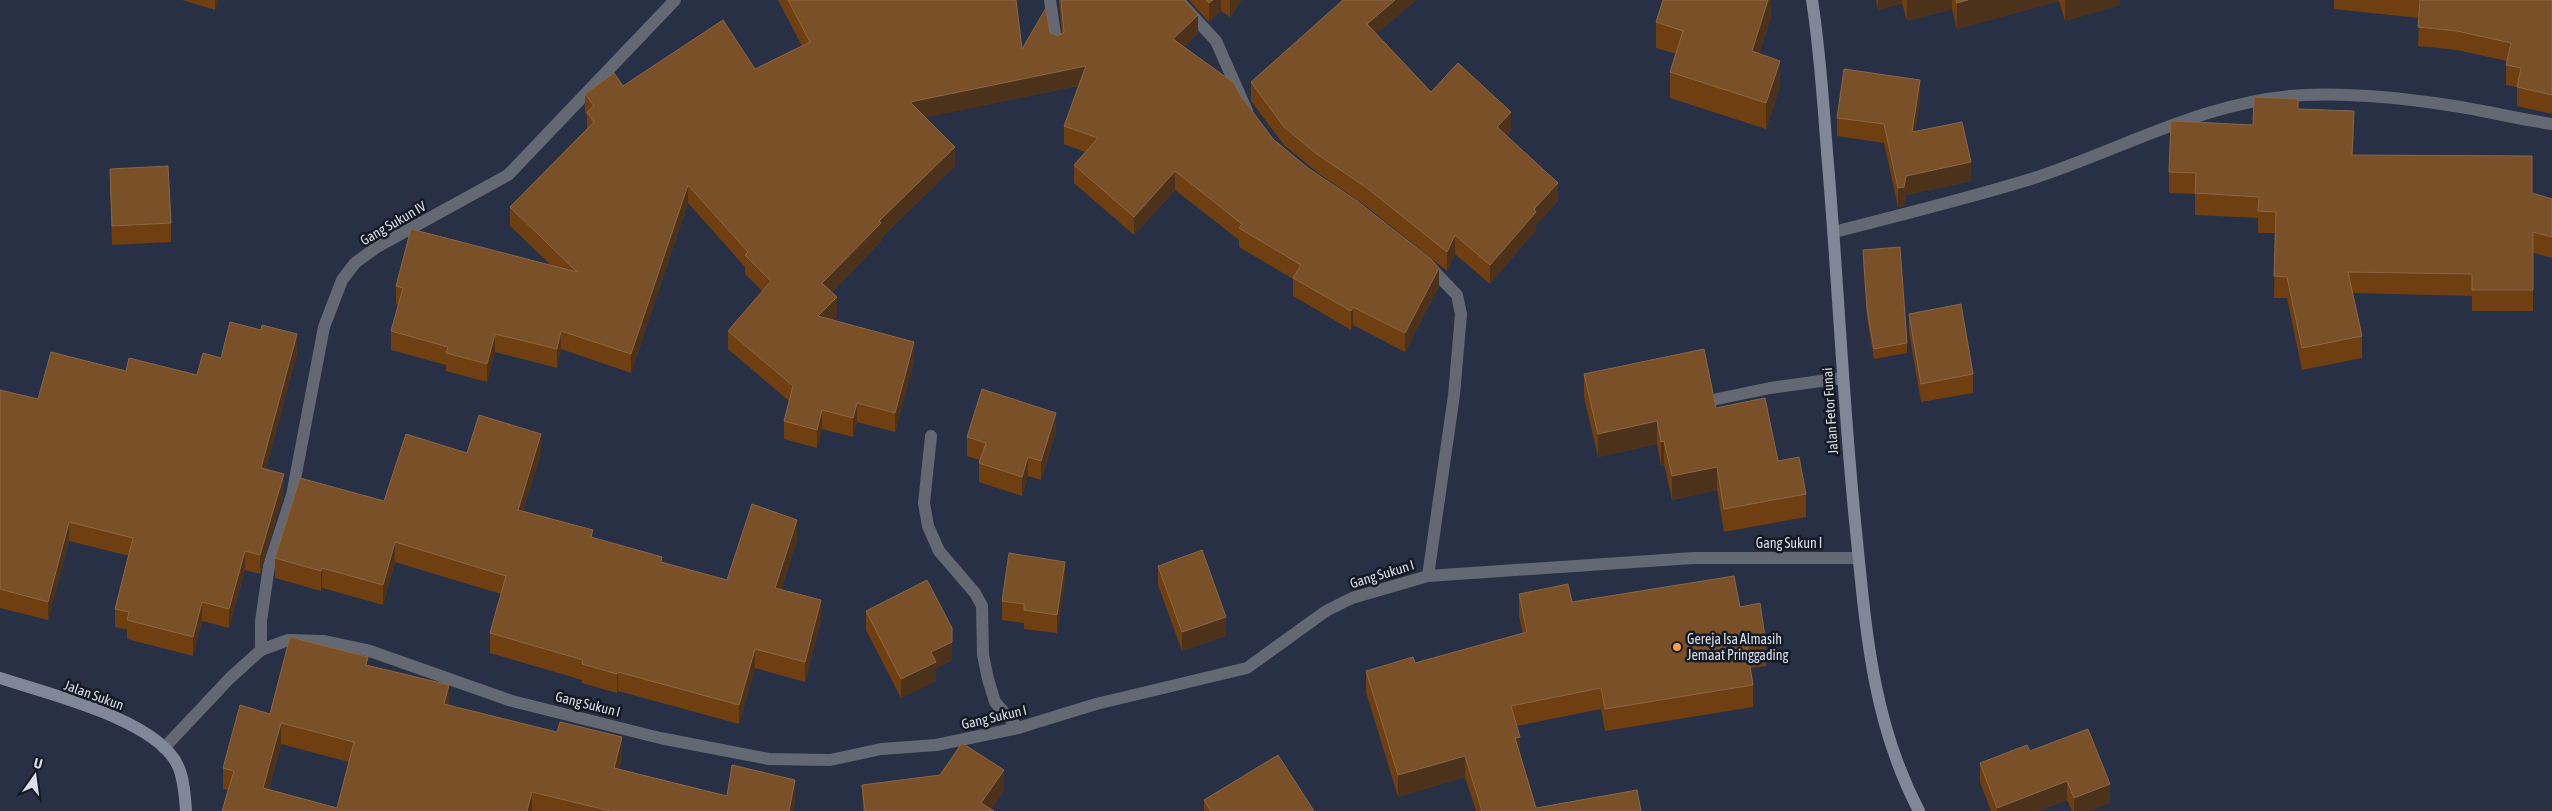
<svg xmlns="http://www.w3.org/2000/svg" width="2552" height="811" viewBox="0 0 2552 811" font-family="'Asap Condensed',sans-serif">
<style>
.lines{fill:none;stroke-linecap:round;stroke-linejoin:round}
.lane{stroke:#646873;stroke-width:12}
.street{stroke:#646873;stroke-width:12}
.secondary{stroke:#808798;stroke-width:12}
.wall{fill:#6f3f11;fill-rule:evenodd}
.shaded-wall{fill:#4d321b}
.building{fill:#7a5028;stroke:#896747;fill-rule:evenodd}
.poi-dot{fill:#fc9d53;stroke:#141922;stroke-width:2}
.labels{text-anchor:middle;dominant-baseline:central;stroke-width:5;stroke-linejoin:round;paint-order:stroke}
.street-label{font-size:14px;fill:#d8dfec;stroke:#141922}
.poi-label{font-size:14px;fill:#d8dfec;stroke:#141922;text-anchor:start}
</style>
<rect width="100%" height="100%" fill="#273044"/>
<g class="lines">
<path class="lane" d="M1717,399L1770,388L1842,378"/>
<g class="street">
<path d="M1050,0L1057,47"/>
<path d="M1178,0L1216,41L1247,111"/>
<path d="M1834,232C1900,215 1966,199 2031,179C2121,150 2208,99 2305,95C2352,93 2401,98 2448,105C2483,110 2517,119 2552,124"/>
<path d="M1427,264L1457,295L1461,314L1454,395L1428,576"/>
<path d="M931,436L924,503L928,526L939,551L975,593L982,606L983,655L988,679L995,702L1018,728"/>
<path d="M261,650V621L269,566L292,495L324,327L342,280L355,263L377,247L508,175L675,0"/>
<path d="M164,748L230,678L261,650L288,640L324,641L367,650L512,701L660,738L769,759L830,760L881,749L936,745L1018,728L1096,704L1247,668L1326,611L1352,598L1428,576L1693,558H1858"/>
</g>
<g class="secondary">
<path d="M1812,0C1820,50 1823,101 1827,152C1838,278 1843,405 1856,531C1866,630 1872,721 1919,811"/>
<path d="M0,678C47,694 157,719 178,766C184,779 185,797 186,811"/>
</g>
</g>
<g class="wall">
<path d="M182,0H218L215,10Z"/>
<path d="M778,0H1016L1022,49L1050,33L1058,36L1062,33L1059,0H1184L1198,33L1184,47L1240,95L1273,139L1439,286L1405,352L1353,325L1351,330L1293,296V279L1239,247V240L1175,190L1134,235L1074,183V165L1085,152L1064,144V126L1078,86L925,117L955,166L881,238V241L832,292L837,316L833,320L914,361L895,432L857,422L853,437L822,429L817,448L784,439V421L789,401L728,349V331L762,291L745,274V267L688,203L631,373L561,349L557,368L495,352L487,382L446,371V365L391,350V331L398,305L396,304V286L551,265L510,226V207L587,129V115L585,113V94L623,86L755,69L802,46Z"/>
<path d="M1189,0H1242L1230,17L1221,11L1209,22Z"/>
<path d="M1771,0V17L1759,54L1780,86L1766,129L1670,98V72L1676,54L1656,48V22Z"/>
<path d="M1876,0H2120V5L2065,21L2059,1L1957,29L1952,9L1907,21L1902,3L1878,10Z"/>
<path d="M2334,0H2552V114L2517,106V87L2506,85V65L2507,61L2457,50L2418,46L2419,18L2334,9Z"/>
<path d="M1377,34L1431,92L1511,131L1507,135L1558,201L1536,225V230L1490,284L1455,254L1447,271L1367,207L1318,173L1284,145L1251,101V82Z"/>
<path d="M1920,99L1915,132L1971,181L1906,195L1904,206L1898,207L1884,143L1837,136V118Z"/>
<path d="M2298,109L2354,133L2353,155L2532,193L2552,199V258L2533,253V311H2472V296L2353,293L2362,336V358L2302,370L2287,298H2274L2275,233H2258V218L2195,215V194L2169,193V172L2253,125Z"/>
<path d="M110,169L171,223V242L112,245L110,188Z"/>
<path d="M1863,250L1907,343V353L1874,359L1867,318L1863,260Z"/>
<path d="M1909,314L1973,374V393L1921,402L1909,332Z"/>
<path d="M297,353L266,469L284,493L260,574L245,570L229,628L202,621L193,656L127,639V630L115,627V609L129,556L69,541L48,620L0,608V390L38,399L126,371L197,375L221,358Z"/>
<path d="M1584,374L1716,408L1778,461L1806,494V517L1724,532L1717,490L1672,500L1664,464L1661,465L1657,444L1598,457L1584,397Z"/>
<path d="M1056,432L1041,480L1028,476L1022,496L979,482V463L980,460L967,456V437Z"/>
<path d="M467,453H541L523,511L593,538L662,563L727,580L797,540L781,590L821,620L805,682L755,668L739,724L618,691L617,693L582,683V680L490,653V633L501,594L395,562L383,605L322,588L321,591L275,578V558L384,501Z"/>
<path d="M1158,566L1226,636L1182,651L1158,585Z"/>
<path d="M1065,580L1057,633L1024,629V623L1002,620V601Z"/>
<path d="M1519,594L1572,602L1740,607L1766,644V666L1750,668L1753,685V707L1605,731L1601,709L1517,726L1520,753L1536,808L1641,811H1476L1465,777L1398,797L1366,692V671L1415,663L1523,634L1519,616Z"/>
<path d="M866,611L952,660L936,668V681L901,698L866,630Z"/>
<path d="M368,665L449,705L622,758L619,769L727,796L795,801L793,811H222L228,790L223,789V768L270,714ZM281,744L349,762L337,808L269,789Z"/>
<path d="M2030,751L2110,803L2088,811H2072L2067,800L2038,811H1991L1980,782V763Z"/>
<path d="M862,785L1004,791L991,809L994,811H863Z"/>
<path d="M1204,800L1314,811H1204Z"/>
</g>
<g class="shaded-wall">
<path d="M215,0H218L215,10Z"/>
<path d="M1213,0H1221V11L1209,22V3Z"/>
<path d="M1230,0H1242L1230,17Z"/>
<path d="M1395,0H1417L1367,42V24Z"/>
<path d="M1768,0H1771V17L1752,77V51Z"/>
<path d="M1878,0H1902V3L1878,10Z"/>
<path d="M1907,0H1952V9L1907,21Z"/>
<path d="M1968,0H2059V1L1957,29V3Z"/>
<path d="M2065,0H2120V5L2065,21Z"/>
<path d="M1198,15V33L1173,57V39Z"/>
<path d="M1780,61V86L1766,129V103Z"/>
<path d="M1086,66V84L910,121V102Z"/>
<path d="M1920,80V99L1912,151V132Z"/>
<path d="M2354,111V133L2352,177V155Z"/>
<path d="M1511,112V131L1497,145V127Z"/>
<path d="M955,147V166L881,238V241L822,302V283L879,221Z"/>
<path d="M1971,162V181L1906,195L1904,206L1898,207V188L1906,176Z"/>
<path d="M1175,171V190L1134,235V217Z"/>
<path d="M1558,183V201L1536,225V230L1490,284V265L1534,209Z"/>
<path d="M688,185V203L631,373V354Z"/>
<path d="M1455,235V254L1447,271V252Z"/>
<path d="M1439,268V286L1405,352V333Z"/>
<path d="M837,297V316L818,334V316Z"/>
<path d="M1353,307V325L1351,330V311Z"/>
<path d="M561,331V349L557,368V349Z"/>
<path d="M297,334V353L261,487V468Z"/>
<path d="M495,334V352L487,382V364Z"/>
<path d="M914,342V361L895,432V413Z"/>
<path d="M857,403V422L853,437V418Z"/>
<path d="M822,410V429L817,448V430Z"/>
<path d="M1056,413V432L1041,480V461Z"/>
<path d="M1657,421V444L1598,457V434Z"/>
<path d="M541,434V453L518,529V510Z"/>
<path d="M1664,441V464L1661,465V442Z"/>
<path d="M1028,457V476L1022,496V477Z"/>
<path d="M1717,467V490L1672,500V476Z"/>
<path d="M284,474V493L260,574V555Z"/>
<path d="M797,520V540L775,608V588Z"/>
<path d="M69,522V541L48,620V602Z"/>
<path d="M395,542V562L383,605V585Z"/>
<path d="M245,551V570L229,628V609Z"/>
<path d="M1065,562V580L1057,633V615Z"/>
<path d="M322,568V588L321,591V571Z"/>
<path d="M821,600V620L805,682V662Z"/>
<path d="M202,602V621L193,656V637Z"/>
<path d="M1226,617V636L1182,651V632Z"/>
<path d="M952,642V660L936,668V681L901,698V679L931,652Z"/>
<path d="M755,649V668L739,724V705Z"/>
<path d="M618,672V691L617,693V674Z"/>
<path d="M449,685V706L444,704Z"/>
<path d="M281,723V744L263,808V788Z"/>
<path d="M622,737V758L614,789V768Z"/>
<path d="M1520,737V759L1515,738Z"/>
<path d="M1465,756V777L1398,797V775Z"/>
<path d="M1004,770V791L990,811L981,803Z"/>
<path d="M795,780V801L793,811H789Z"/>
<path d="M2067,781V800L2038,811H1997V808Z"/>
<path d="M2110,784V803L2088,811H2074V798Z"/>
<path d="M532,792V811H527Z"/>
</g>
<g class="building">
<path d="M788,0H1016L1022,49L1046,8L1050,33L1058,36L1064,32L1061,0H1184L1198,15L1173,39L1234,83L1240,95L1273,139L1308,168L1357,201L1431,259L1439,268L1405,333L1353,307L1351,311L1293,278L1301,265L1239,228L1242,224L1175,171L1134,217L1074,165L1098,138L1064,126L1086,66L910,102L955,147L879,221L881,223L822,283L837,297L818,316L914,342L895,413L857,403L853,418L822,410L817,430L784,421L793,386L728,331L771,281L745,255L748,252L688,185L631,354L561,331L557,349L495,334L487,364L446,353L448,347L391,331L403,288L396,286L411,229L577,272L510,207L594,122L587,112L594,106L585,94L614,73L623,86L723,20L755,69L810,42Z"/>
<path d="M1206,0H1213L1209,3Z"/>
<path d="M1343,0H1395L1367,24L1431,92L1458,63L1511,112L1497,127L1558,183L1534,209L1536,212L1490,265L1455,235L1447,252L1367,188L1318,155L1284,127L1251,82Z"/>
<path d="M1663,0H1768L1752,51L1780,61L1766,103L1670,72L1683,31L1656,22Z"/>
<path d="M1956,0H1968L1957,3Z"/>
<path d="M2420,0H2552V95L2517,87L2521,68L2506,65L2511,43L2457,31L2418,27Z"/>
<path d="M1844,69L1920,80L1912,132L1962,122L1971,162L1906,176L1904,187L1898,188L1884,124L1837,118Z"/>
<path d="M2254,97L2298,99V109L2354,111L2352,155L2532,156V193L2552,199V237L2533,232V290H2472V274L2348,272L2362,336L2302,348L2287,277L2274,276L2276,212L2258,211L2259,197L2195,193L2196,173L2169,172L2171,121L2253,125Z"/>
<path d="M168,166L171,223L112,226L110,169Z"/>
<path d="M1900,247L1907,343L1874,349L1867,308L1863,250Z"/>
<path d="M1961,304L1973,374L1921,384L1909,314Z"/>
<path d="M230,322L261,330L262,325L297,334L261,468L284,474L260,555L245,551L229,609L202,602L193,637L127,620L129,612L115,609L133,538L69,522L48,602L0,589V390L38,399L51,352L126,371L129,358L197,375L203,353L221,358Z"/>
<path d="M1704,349L1716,408L1765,398L1778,461L1799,457L1806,494L1724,509L1717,467L1672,476L1664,441L1661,442L1657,421L1598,434L1584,374Z"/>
<path d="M982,389L1056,413L1041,461L1028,457L1022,477L979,463L986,443L967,437Z"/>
<path d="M479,415L541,434L518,510L593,530L591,537L662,557L661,562L727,580L752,504L797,520L775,588L821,600L805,662L755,649L739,705L618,672L617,674L582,664L583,660L490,633L506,576L395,542L383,585L322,568L321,571L275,558L300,478L384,501L406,434L467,453Z"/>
<path d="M1202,550L1226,617L1182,632L1158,566Z"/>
<path d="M1009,553L1065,562L1057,615L1024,610V604L1002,601Z"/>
<path d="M1734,576L1740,607L1760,603L1766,644L1747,647L1753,685L1605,709L1601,688L1511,706L1520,737L1515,738L1536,808L1637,790L1641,811H1482L1465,756L1398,775L1366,671L1413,657L1415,663L1527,632L1519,594L1568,584L1572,602Z"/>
<path d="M927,580L952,628V642L931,652L936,662L901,679L866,611Z"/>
<path d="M290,637L368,657L366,665L449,685L444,704L557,732L560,722L622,737L614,768L727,796L732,765L795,780L789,811H610L532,792L527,811H222L234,771L223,768L240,705L270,714ZM281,723L354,742L337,808L263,788Z"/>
<path d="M2088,729L2110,784L2074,798L2067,781L1997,808L1980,763L2027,745L2030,751Z"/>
<path d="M962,743L1004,770L981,803L994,811H865L862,785L940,775Z"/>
<path d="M1278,755L1314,811H1211L1204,800Z"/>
</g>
<circle class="poi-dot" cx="1677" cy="647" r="5"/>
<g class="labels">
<g class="street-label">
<text transform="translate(393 223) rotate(-30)">Gang Sukun IV</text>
<text transform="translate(1830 411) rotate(-94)">Jalan Fetor Funai</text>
<text x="1789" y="543">Gang Sukun I</text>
<text transform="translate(1382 574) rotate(-17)">Gang Sukun I</text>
<text transform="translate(94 695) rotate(20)">Jalan Sukun</text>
<text transform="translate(588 704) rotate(14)">Gang Sukun I</text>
<text transform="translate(994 717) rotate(-13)">Gang Sukun I</text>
</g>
<g class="poi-label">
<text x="1687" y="639">Gereja Isa Almasih<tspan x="1687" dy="16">Jemaat Pringgading</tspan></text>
</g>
</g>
<g transform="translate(35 776) rotate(14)" stroke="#141922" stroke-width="4" paint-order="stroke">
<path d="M0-4L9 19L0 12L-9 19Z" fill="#d8dfec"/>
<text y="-8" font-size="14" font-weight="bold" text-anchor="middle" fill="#d8dfec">U</text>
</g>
</svg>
